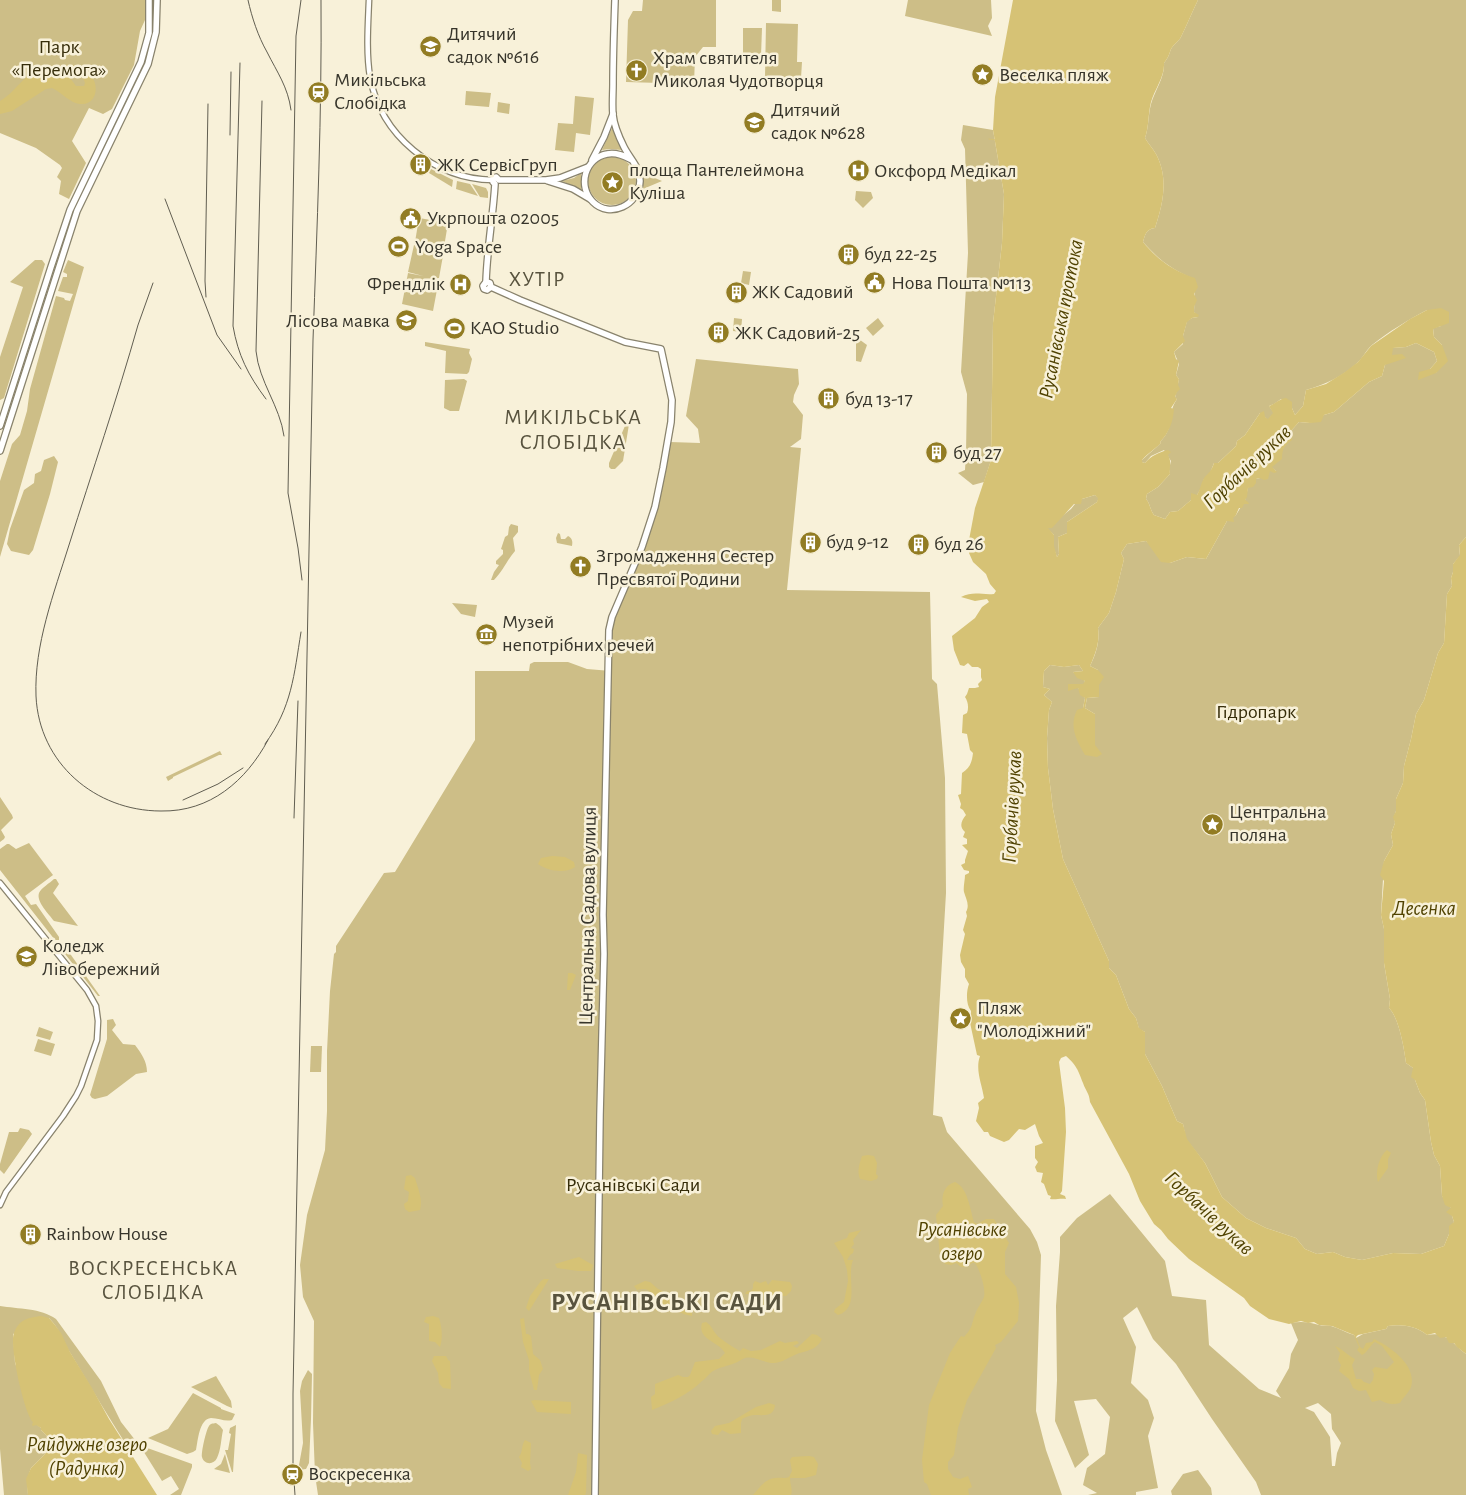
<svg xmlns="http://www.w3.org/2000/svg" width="1466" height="1495" viewBox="0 0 1466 1495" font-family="'Alegreya Sans',sans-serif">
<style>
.green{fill:#cdbe87;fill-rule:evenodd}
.water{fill:#d6c275;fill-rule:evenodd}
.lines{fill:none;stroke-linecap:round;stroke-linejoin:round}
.stream{stroke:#d6c275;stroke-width:1}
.minor-casing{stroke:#89836d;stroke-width:7}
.major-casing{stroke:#89836d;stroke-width:8}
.minor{stroke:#fff;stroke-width:4.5}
.major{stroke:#fff;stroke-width:5.5}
.rail{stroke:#615e51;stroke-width:1}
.labels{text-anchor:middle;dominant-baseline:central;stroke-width:5;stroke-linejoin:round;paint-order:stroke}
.poi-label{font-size:20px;fill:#37352b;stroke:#f8f1d9;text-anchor:start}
.park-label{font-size:20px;fill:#362d0a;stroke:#f8f1d9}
.street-label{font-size:20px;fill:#37352b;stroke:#f8f1d9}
.neighbourhood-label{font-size:21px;letter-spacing:1px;fill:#58533e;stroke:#f8f1d9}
.water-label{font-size:21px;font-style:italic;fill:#504201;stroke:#f8f1d9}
.quarter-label{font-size:22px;letter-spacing:1px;fill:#58533e;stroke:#f8f1d9}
.district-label{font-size:25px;font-weight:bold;letter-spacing:1px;fill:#58533e;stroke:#f8f1d9}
</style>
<rect width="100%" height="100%" fill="#f8f1d9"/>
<g class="green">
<path d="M0,0H145V20L140,31L134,65L112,109L103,114L89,108L72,141L86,163L69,199L59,194L61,181L57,177L62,168L60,165L36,148L0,133Z"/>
<path d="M641,0H716V47H703L695,57L694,84L626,82L628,20L633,11H642L643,0Z"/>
<path d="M772,0H781V12L772,11Z"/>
<path d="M908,0H991L992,18L988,26L992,36L905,16Z"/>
<path d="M1198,0H1466V537L1459,545L1460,556L1453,564V572L1451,578L1452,586L1447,594L1444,643L1438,653L1424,700L1416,714L1411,739L1404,766L1403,783L1396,799V811L1394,817L1395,823L1391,834L1393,845L1384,861L1381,915L1384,929V963L1390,999L1389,1008C1399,1018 1404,1048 1406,1063L1413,1068L1415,1080L1420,1093L1425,1100L1431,1142L1434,1155L1440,1166L1442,1196L1451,1208L1452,1216L1454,1222L1444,1246L1421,1254L1393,1253L1362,1260L1345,1257L1333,1252L1317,1254L1305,1249L1296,1238L1266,1228L1246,1218L1222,1197L1205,1163L1186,1139L1183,1124L1177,1121L1162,1086L1145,1054V1032L1139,1029L1136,1018L1129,1009L1116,975L1109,968V961L1063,859L1053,809L1048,768L1047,738L1049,710L1052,702L1044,695L1050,689L1043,687L1044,671L1050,665L1064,667L1079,665L1083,671L1073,672L1085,681L1084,684H1068L1078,688L1085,698L1083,708L1095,745V714L1085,708L1087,698L1099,697L1098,670L1090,666C1096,654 1100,641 1098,628L1109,613L1116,592L1124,559L1121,553L1127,544L1146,541L1170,563L1187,557L1206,559L1227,521L1236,515L1245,500L1248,488L1256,479L1260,478L1270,470L1276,471L1271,467L1286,444V432H1290L1299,422L1310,423L1324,415L1334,412L1369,382L1382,376L1385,365L1392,355V348L1406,347L1416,343L1434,352L1437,361L1430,369L1436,373L1442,345L1434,337L1433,328L1441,326L1427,310C1408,320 1388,332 1372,345C1366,350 1363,358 1357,363C1342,377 1326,384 1306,390L1303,406L1295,415L1292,408L1281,399L1274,404L1269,406L1274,413L1268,420L1260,413L1245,435L1237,441L1236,446L1218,463H1214L1210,473L1204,479L1201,488L1197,495L1178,511L1170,512L1165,519L1154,515C1150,510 1150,503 1146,499L1147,494L1158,487L1170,474L1169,469L1171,461L1164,450L1151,456L1145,463L1142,462V460C1148,454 1155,449 1161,443L1160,442C1176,426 1166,415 1177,399L1175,398L1179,379L1176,375L1179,364L1174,352L1183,344V336L1187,321L1192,318L1198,317L1194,312L1195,279C1173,271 1158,259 1143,242C1145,235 1146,229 1155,228C1163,204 1169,178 1156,154C1153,149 1148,143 1145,138C1149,127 1148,115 1151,104C1155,90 1165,77 1164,63C1168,58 1169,55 1171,49C1174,44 1179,41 1181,37C1187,25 1192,12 1198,0Z"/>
<path d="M766,23L798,24L797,62H802L801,78L765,77Z"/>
<path d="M743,28H762L761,56L743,55Z"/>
<path d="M466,91L491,93L489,107L465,105Z"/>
<path d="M575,96L594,98L590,135L576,133L574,152L555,150L558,123L573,124Z"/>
<path d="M498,102L510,104L509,114L497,112Z"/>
<path d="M963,125L993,130L1004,194L1002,243L993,323L991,460L984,482L973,485L958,473L965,470L966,453L967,394L961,372L968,253L965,149L961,140Z"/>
<path d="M613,126L616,139L622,150L609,149L602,150Z"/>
<circle cx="612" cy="181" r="24"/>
<path d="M431,169L453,180L452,187L429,173Z"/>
<path d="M581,173V190L562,181L574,178Z"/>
<path d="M643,173L662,181L643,189Z"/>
<path d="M457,181L470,184L478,196L456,189Z"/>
<path d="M472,184L486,188L488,192V198L480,197Z"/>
<path d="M856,191L871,192L873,198L863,208L855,200Z"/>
<path d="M419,218L448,223L444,247L415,242Z"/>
<path d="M414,245L444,250L439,278H434L439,279L433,311L402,304L408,273L423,276L408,272Z"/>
<path d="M35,260H42L45,264L4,398L0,400V357L23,287L10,282Z"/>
<path d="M68,260L84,267L0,557V481L12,444L20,435L27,411L30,389L56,296L64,298L65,300L70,301L73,294L58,291L63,277H67V274L63,272Z"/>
<path d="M743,271L751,272L749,285L741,283Z"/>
<path d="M734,318L742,319L741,332L733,331Z"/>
<path d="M878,318L884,326L873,336L866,328Z"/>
<path d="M856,337L867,345L861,362L856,361Z"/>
<path d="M425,342L470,349L469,353L472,359L469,372L467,374L445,373L446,351L425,346Z"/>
<path d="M696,359L798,369L799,384L794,395L793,402L803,415L801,439L790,447L801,448L787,590L930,592L932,679L937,684L945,778L946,893L933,1115L942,1117L947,1132L1030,1229L1037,1242L1041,1255L1036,1411L1046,1450L1062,1495H318L315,1475L313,1423L314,1321L303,1297L300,1265L307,1215L325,1150L327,1111V1051L330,991L334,954L336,952V946L384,873L395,872L475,740V671H529L530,664L534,662H568L587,669L611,671V626L657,507L670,442L700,443L698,429L686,416Z"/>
<path d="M464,379L467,381L459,411H450L444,408L445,380Z"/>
<path d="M631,412L623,461L615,469H611L609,467V463Z"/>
<path d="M54,456L58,462L50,494L33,550L29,555L11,551L7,544L10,529L24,490L34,483L35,474L41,471L44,460Z"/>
<path d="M1095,495L1099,498L1097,502L1067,522V533L1058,537L1059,554L1057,557L1053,546L1054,535L1047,528L1071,509L1075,504L1082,499Z"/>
<path d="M511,524L518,526V532L513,538L515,551C507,560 503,571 494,580H491L494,572L499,565L496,564V561L503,554V550L501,549L505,537L508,535L509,527Z"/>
<path d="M558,533L560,534L561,539H565L568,536C572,538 573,541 572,546L557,543L556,538Z"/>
<path d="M452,603L477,605L475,617L461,614Z"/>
<path d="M220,751L222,755H219L173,777V778L168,781L166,777Z"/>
<path d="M0,797L12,815L13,818L1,830L5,837L4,839L0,842Z"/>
<path d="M29,843L53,875L25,896L31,905L36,904L59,937V940H55L0,870V849L7,844H9L16,849Z"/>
<path d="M54,879H56L59,884L53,893L78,926L54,921C49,914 36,902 39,893C41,888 50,883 54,879Z"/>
<path d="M64,947L66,948L100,996H98L62,950Z"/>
<path d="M113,1019L116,1025L112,1030L123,1044L135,1045C141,1053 147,1061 147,1072L136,1074L107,1096L95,1099L92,1098L90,1095L107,1039V1020Z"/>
<path d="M39,1027L53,1032L50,1040L36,1036Z"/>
<path d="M38,1039L55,1044L51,1056L34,1051Z"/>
<path d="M311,1046H322L321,1072H310Z"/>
<path d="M20,1128L29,1130L32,1134L4,1174L0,1170V1164L9,1132H18Z"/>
<path d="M1110,1194L1165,1261L1172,1296L1206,1300L1209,1345L1259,1389L1281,1398L1276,1391L1289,1368L1291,1354L1298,1340L1291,1323C1301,1321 1309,1322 1319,1325C1322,1326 1327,1325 1331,1326C1339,1328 1346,1333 1354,1335L1356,1338L1363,1334L1386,1329L1388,1326C1402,1324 1416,1326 1427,1335C1446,1331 1452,1343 1466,1354V1495H1261L1256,1482L1212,1419L1176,1364L1153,1339L1137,1307L1123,1318L1136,1347L1131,1383L1148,1400L1154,1418L1148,1436L1158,1488L1136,1492V1495H1088L1097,1493L1083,1485L1087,1468L1105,1454L1110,1417L1096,1399L1074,1401L1089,1455L1075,1468L1055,1421L1057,1380L1056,1306L1060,1252V1237L1077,1218ZM1318,1403L1331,1414L1332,1429L1341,1443L1337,1453L1335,1466H1332L1330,1437L1314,1412L1305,1408Z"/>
<path d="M0,1306C18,1309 41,1308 56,1319L101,1381L121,1422L139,1445L192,1464V1467L181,1495H170L179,1489L171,1476L162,1481L142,1449L132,1454C111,1421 91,1388 71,1354C63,1342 60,1329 49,1318L13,1334L15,1363L36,1424L41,1428V1430L47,1436L51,1444L47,1452L31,1468L27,1479L28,1495H4L0,1449Z"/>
<path d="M308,1370L312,1374L311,1419L309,1463L306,1469L299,1470V1465L303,1443L300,1391L302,1381Z"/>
<path d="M216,1376L231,1401L232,1408L227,1406L191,1387Z"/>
<path d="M193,1393L221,1408V1409L235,1414L232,1420C225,1422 219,1418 211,1418C199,1419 198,1441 196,1450L193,1452L187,1454L148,1438L168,1429Z"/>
<path d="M216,1423L220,1426L223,1430C221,1439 221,1450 217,1458C214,1465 204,1465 202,1457C201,1453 206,1430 209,1426C211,1423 212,1424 216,1423Z"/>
<path d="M236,1425L233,1472H232L225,1450H228L231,1434L229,1433L230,1428Z"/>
<path d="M225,1454L230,1473L214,1469L221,1464Z"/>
<path d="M1198,1470L1211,1488L1212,1495H1172L1171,1491L1183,1474Z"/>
</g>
<g class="water">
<path d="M1013,0H1198C1192,12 1187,25 1181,37C1179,41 1174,44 1171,49C1169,55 1168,58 1164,63C1165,76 1155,89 1151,102C1148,114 1149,127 1145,138C1148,143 1153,149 1156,154C1169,178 1163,204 1155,228C1146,229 1145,235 1143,242C1157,259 1173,271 1195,278L1198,287L1194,294L1197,300L1194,307V312L1199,315L1198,317L1192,318L1187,322L1183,336L1185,341L1174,352L1176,359L1179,361L1176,375L1179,379L1178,385L1180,389L1177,392L1175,397L1177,399L1171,408L1174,409C1173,422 1169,433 1160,442L1161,443C1155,449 1148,453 1142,460V462L1145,463C1151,456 1159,452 1168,450L1171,452L1168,455C1172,462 1169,467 1170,474L1158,487L1147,494L1146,499C1150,503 1150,510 1154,515L1165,519L1170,512L1178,511L1191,500V493L1197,495C1200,490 1201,483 1204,478C1209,472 1211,472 1214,463H1218L1236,446L1237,441L1245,435L1260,413L1264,411L1265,417L1268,419L1273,413L1269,406C1275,404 1279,399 1286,398L1292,402V408L1295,415L1303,406L1306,390L1326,384L1345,372L1358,362L1371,346L1410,319L1427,310L1441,308L1449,312V323L1433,329L1434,337L1442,345L1448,361L1436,373L1418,380L1419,372L1430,369L1437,361L1434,352L1416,343L1406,347L1393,348L1392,355L1402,354L1406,358L1385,365L1382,376L1369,382L1334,412L1324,415L1321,422L1310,423L1299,422L1290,432H1287L1291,435L1292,440C1284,446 1282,449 1282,459L1272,467L1277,472L1274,473L1270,471L1268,479L1264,480L1260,478L1256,479V483L1253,487L1248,488L1247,497L1245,500L1248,502L1249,504H1244L1242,508H1239L1236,515L1233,518L1234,522L1227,521L1206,559L1187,557L1170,563L1161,562L1146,541L1127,544L1121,553L1124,559L1116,592L1109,613L1098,628C1100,641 1096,653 1090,666L1098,670L1104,677L1099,685V697L1087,698L1085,708L1095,714V745L1102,754L1097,757L1085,755C1076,739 1069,727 1077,710L1083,708L1085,698L1080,695L1078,688L1068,691V684H1083L1085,681L1077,678L1073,672L1083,671L1079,665L1064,667L1050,665L1044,671L1043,687L1050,689L1044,695L1052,702L1049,710L1047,738L1048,768L1053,809L1063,859L1109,961V968L1116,975L1129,1009L1136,1018L1139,1028L1145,1032V1054L1162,1086L1177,1121L1183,1124L1187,1139L1205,1163L1222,1197L1246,1218L1266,1228L1296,1238L1305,1249L1317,1254L1333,1252L1345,1257L1362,1260L1393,1253L1421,1254L1444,1246L1449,1234V1226L1454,1222L1452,1216L1446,1212L1451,1208L1445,1205L1442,1196L1440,1166L1434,1155L1431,1142L1425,1100L1420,1093L1415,1080L1411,1077L1413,1068L1406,1063C1404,1048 1399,1018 1389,1008L1390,999L1384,963V929L1381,915L1384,881L1380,875L1384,861L1393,845L1391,834L1395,823L1393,817L1396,811V799L1403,783L1404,766L1411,739L1416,714L1424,700L1438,653L1444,643L1447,594L1452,586L1451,578L1453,572V564L1460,555L1459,545L1466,537V1354L1457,1347L1454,1343H1449L1446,1337L1440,1338L1435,1333L1427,1335C1416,1326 1402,1324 1388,1326L1386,1329L1358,1335L1356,1337L1360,1347L1363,1349L1366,1343L1372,1342L1374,1339L1376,1340C1392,1348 1417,1366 1411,1387C1409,1392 1403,1398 1400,1403C1392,1405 1387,1404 1380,1400L1372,1402L1366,1390L1359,1391L1353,1388L1349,1379L1339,1371L1341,1365L1338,1360L1340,1353L1335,1346C1343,1349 1347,1355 1355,1359L1352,1365L1356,1379H1361L1364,1382L1370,1384L1373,1380L1374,1374L1372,1370L1375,1367L1387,1369L1394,1362L1382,1346L1375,1342C1370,1345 1368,1352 1362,1355L1357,1350L1359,1347L1354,1335L1332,1326L1319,1325L1314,1322L1308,1323L1301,1321L1289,1324L1269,1319L1250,1306L1244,1298L1189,1259L1168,1239L1161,1230L1154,1224L1140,1201L1129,1174L1090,1102C1089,1092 1086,1092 1083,1083C1078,1070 1077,1066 1066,1056L1061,1058L1059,1062L1065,1108L1066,1132L1062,1191L1060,1194L1065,1196L1066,1199C1060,1198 1056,1200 1050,1199L1051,1196L1048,1195L1044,1184L1041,1182L1043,1173L1037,1172L1035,1167L1038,1162L1035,1158V1146L1043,1143L1039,1136L1035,1124L1025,1130L1019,1129L1009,1140L1004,1142L990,1136L988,1132H984L976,1121L979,1108L978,1103L984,1098C982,1084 975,1070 980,1056L977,1055L969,1018L971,1016V1011C966,1005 966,992 969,984L965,977V969L961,962L960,955L965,934L963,930L967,916L966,912C970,905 966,899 964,892C963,888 965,880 965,875L969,873V871L964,870L961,865L965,863V860L968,851L962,845L967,844V839L963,837L965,832C959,827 961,821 966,815L963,810L960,808L961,804L958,795L961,794L962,773C970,768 972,762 973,753L970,750L967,734L962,733L963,715L967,713C969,708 968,701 965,697L967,694L969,688H975L979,687L978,684L982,680L981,677V669L978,667H972L968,663L964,666L960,665L954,650L952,636L975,618L982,607L989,602L987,599L975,601L961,597C973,591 981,595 994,594L996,591L990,584L986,574L973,562L969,553V540L975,508L991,460L993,323L1002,243L1004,194L993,130L995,97ZM1095,495L1098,498L1097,502L1067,522V533L1058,537L1059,554L1057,557L1054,546V535L1048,528H1052L1074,504H1081L1082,499Z"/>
<path d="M70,65C102,67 103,106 80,104C70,103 61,92 52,88L46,89L12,111L0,114V101C11,95 17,85 27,77C39,67 55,66 70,65ZM72,71C80,71 83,76 85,83L84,86H76L70,78Z"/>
<path d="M552,856L565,857L574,862L575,867C566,874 547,871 538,864L541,858Z"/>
<path d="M568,973H572L576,975L570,990H567Z"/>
<path d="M1387,1150L1391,1153L1388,1159V1168L1378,1182C1375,1172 1379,1156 1387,1150Z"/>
<path d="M868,1155L874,1156L877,1163L876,1174L878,1176L877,1179L871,1181L860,1179C857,1171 859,1165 862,1156Z"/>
<path d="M411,1175L415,1178C418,1189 423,1199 420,1210L409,1212L405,1209L404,1204L408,1201L409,1192L404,1189L406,1176Z"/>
<path d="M955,1182C968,1188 970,1209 974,1222L977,1224L986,1219H994L1009,1243L1005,1252V1274L1016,1287L1019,1303L1018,1321L1001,1342L995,1345L996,1348L967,1400L958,1428L954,1455L948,1462V1469L953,1477L960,1479L968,1476L972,1487L968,1489L969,1495H931L927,1484L924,1482L922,1460L929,1405L950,1353L961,1336L964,1337C974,1326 971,1324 976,1312C978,1307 982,1302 984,1297C986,1289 980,1270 975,1263H972L966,1267H961L956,1263L951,1265L945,1264L940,1256L936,1215L943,1206C941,1196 944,1185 955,1182Z"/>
<path d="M861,1230L853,1240L854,1244L851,1248L854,1249L853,1253L850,1255L847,1260H853C846,1277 861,1308 838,1315L834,1312L835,1309L844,1302L848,1281L847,1270L843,1257L834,1243L847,1238L849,1233Z"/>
<path d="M579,1257L593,1265L592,1269L591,1271H578L557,1268L555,1264Z"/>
<path d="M544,1279H549L529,1311L526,1308L530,1296L541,1281Z"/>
<path d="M772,1280L790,1282L792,1286L791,1291L786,1296L758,1294H745L747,1291H751L753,1288V1284L755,1281L760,1283L766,1281L768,1285Z"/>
<path d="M645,1281L650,1282L658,1289L665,1292L674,1298L684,1301V1305L692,1312V1316C686,1315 684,1314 679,1312C671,1309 663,1310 656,1311L660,1302C653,1294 649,1286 637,1290L634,1286Z"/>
<path d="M41,1316L49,1318L55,1325L61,1333L70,1352L92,1388L109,1419L157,1495H28L26,1479L31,1468L47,1452L51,1444L47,1436L41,1430V1428L36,1425L33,1426L32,1425L33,1422C24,1413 9,1344 14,1333C19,1319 28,1318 41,1316Z"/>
<path d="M433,1316L439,1318C442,1327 443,1339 440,1347L435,1342L429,1341V1324L424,1322L426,1317Z"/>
<path d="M524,1318L526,1334H528L531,1336L533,1354L540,1360L543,1369L539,1375L537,1390H534L529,1370V1360L523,1342L520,1319Z"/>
<path d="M706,1322C711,1325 712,1329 716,1334C718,1338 736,1349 740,1351L743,1348L751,1351L761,1350L780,1341L785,1343L797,1341L799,1343L793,1346L797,1348L812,1334L817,1335L822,1339C816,1351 807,1350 797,1354C789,1357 781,1364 771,1363C763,1362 754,1356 745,1358C742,1359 738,1362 735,1363C728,1366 720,1367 713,1371C708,1374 707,1378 702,1381C689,1394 670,1403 652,1410L651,1397L655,1394V1384L678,1375L683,1377H688L690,1375L695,1362L719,1359L725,1353C719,1341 697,1340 702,1323Z"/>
<path d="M434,1356H446L448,1360L450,1361L451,1389L443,1388L439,1383L438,1373L432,1361Z"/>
<path d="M534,1400L571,1402V1414L537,1412L531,1401Z"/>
<path d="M769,1403L775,1405C774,1417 764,1415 755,1415C751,1415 746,1417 742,1419L741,1423V1433L730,1434L722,1430L718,1435L712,1434L711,1431L715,1426L729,1423L756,1407Z"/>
<path d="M525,1440L531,1443L530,1463L531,1469L528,1471L521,1467L522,1463L519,1457C523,1452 521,1446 525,1440Z"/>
<path d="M578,1453L587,1455L586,1493L585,1495H568L576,1472Z"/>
<path d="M809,1456L814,1457L818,1464L816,1475L805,1478H790C790,1485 793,1489 791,1495H753C759,1488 766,1478 776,1478C781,1477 784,1479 789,1477L792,1471L790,1460L792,1457Z"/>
</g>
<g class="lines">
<path class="stream" d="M989,139L996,140"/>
<defs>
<g id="minor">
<path d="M369,0C368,25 366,52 370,77C381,136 434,179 493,180"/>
<path d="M0,883L87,990L96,1006L98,1021L97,1040L81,1086L76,1096L63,1116L6,1192L0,1205"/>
</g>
<g id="major">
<path d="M615,0C614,28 613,56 613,84C613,94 612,105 613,115C614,126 619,137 624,147C630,159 640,167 640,181C639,205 610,219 593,202C577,186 585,158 607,154C616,152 624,156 632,160"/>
<path d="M592,160L604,137L613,114"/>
<path d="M548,181L573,189L590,199"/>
<path d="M486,282L490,283L491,287L520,300L625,342L661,349L672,400L671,422L663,468L655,507L642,547L612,617L609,630L603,915L604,954L600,1115L595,1495"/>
<path d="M491,287L487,290L484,289L483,286L486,282C487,249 493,217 495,184L493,182V178L496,177L499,180H546L560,178L588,167"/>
<path d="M0,426L51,267L70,210L141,62L149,33V0"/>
<path d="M0,451L77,211L148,64L156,32L157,0"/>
</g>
</defs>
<use href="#minor" class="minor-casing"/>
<use href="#major" class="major-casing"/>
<use href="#minor" class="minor"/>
<use href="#major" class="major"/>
<g class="rail">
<path d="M248,0C252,18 258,36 267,52C277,72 288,87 291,110"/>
<path d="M301,0L296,36L288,493L298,548L302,580"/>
<path d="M240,63L233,326C238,355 248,375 266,399"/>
<path d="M262,101L256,351C259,382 280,406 284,436"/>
<path d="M230,135L231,72"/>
<path d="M165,199L217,335L241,369"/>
<path d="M153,283L138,325C117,399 92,472 69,545C54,593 34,645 36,696C39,763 95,811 161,811C210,812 246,781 268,740"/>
<path d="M206,297L205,281L208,104"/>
<path d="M265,744C292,707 294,675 301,632"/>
<path d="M183,800L218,784L243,768"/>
<path d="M294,818L298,701"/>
<path d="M295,1495L293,1466V1394L313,340C317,227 322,113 321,0"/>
</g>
</g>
<defs>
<symbol id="school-disc" viewBox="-11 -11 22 22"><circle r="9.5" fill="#927c23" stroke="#f8f1d9"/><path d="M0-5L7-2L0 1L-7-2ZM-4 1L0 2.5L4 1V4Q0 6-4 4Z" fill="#fff"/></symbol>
<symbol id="church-disc" viewBox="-11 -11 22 22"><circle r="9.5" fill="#927c23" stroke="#f8f1d9"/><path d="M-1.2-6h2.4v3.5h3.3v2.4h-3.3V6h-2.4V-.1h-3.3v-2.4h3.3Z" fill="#fff"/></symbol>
<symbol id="sight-disc" viewBox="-11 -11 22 22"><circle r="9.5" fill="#927c23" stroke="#f8f1d9"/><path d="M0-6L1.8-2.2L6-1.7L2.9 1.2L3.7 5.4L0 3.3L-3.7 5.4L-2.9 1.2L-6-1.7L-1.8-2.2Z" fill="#fff"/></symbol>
<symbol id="station-disc" viewBox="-11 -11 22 22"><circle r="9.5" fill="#927c23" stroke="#f8f1d9"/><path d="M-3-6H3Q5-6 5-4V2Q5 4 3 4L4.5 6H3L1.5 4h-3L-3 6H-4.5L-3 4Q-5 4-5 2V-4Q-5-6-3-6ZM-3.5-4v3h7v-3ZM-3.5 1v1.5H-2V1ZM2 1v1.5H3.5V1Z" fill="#fff"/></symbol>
<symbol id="building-disc" viewBox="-11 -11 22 22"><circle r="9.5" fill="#927c23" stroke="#f8f1d9"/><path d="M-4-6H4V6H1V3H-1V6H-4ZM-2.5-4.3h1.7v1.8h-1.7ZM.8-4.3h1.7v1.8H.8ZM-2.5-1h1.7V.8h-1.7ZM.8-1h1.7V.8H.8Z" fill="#fff"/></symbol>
<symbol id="hospital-disc" viewBox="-11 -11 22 22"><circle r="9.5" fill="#927c23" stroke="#f8f1d9"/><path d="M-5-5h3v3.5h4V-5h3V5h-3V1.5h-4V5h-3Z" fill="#fff"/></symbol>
<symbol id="civic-disc" viewBox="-11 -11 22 22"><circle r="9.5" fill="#927c23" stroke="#f8f1d9"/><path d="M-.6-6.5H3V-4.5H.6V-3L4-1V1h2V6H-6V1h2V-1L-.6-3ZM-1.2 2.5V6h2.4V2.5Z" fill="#fff"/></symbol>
<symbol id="stadium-disc" viewBox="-11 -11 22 22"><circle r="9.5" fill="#927c23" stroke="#f8f1d9"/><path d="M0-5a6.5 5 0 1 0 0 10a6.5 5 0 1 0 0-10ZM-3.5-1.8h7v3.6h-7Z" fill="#fff"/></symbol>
<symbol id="museum-disc" viewBox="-11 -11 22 22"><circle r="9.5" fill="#927c23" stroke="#f8f1d9"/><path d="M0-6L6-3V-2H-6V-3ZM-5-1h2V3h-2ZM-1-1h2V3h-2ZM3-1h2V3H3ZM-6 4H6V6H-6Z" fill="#fff"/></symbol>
<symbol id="university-disc" viewBox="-11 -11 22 22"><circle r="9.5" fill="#927c23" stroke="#f8f1d9"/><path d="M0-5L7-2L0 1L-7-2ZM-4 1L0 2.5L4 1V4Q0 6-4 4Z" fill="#fff"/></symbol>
</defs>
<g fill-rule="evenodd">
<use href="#school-disc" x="418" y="34" width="25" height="25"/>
<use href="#church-disc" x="624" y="58" width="25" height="25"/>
<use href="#sight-disc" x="970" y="62" width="25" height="25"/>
<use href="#station-disc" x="306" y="80" width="25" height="25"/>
<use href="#school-disc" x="742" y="110" width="25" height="25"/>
<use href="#building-disc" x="408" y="152" width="25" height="25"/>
<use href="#hospital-disc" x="846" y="158" width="25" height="25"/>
<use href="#sight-disc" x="600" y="170" width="25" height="25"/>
<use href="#civic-disc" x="398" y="206" width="25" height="25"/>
<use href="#stadium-disc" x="386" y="234" width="25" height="25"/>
<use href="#building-disc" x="836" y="242" width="25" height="25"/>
<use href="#civic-disc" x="862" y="270" width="25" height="25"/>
<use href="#hospital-disc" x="448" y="272" width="25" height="25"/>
<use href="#building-disc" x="724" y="280" width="25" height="25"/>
<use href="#school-disc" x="394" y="308" width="25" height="25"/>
<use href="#stadium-disc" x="442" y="316" width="25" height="25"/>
<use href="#building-disc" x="706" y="320" width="25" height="25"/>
<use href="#building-disc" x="816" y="386" width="25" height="25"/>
<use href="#building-disc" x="924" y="440" width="25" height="25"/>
<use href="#building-disc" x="798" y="530" width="25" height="25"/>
<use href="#building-disc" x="906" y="532" width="25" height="25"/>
<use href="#church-disc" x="568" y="554" width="25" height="25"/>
<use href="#museum-disc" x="474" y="622" width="25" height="25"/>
<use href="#sight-disc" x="1200" y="812" width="25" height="25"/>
<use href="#university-disc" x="14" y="944" width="25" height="25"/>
<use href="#sight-disc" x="948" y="1006" width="25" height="25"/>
<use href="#building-disc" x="18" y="1222" width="25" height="25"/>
<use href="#station-disc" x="280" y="1462" width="25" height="25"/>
</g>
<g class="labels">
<g class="poi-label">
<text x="447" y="34">Дитячий<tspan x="447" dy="23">садок №616</tspan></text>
<text x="653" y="58">Храм святителя<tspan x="653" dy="23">Миколая Чудотворця</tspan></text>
<text x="999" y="75">Веселка пляж</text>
<text x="334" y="80">Микільська<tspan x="334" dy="23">Слобідка</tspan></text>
<text x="771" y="110">Дитячий<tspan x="771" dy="23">садок №628</tspan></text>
<text x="437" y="165">ЖК СервісГруп</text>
<text x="629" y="170">площа Пантелеймона<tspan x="629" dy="23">Куліша</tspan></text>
<text x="874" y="171">Оксфорд Медікал</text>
<text x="427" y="218">Укрпошта 02005</text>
<text x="415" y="247">Yoga Space</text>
<text x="864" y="254">буд 22-25</text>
<text x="891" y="283">Нова Пошта №113</text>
<text x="445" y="284" text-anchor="end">Френдлік</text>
<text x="752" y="292">ЖК Садовий</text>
<text x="390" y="321" text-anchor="end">Лісова мавка</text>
<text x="470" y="328">KAO Studio</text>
<text x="735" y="333">ЖК Садовий-25</text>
<text x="845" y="399">буд 13-17</text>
<text x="953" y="453">буд 27</text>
<text x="826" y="542">буд 9-12</text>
<text x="934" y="544">буд 26</text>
<text x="596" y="556">Згромадження Сестер<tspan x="596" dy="23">Пресвятої Родини</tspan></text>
<text x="502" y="622">Музей<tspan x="502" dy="23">непотрібних речей</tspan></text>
<text x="1229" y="812">Центральна<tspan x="1229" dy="23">поляна</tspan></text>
<text x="42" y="946">Коледж<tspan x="42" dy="23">Лівобережний</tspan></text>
<text x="977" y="1008">Пляж<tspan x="977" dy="23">"Молодіжний"</tspan></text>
<text x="46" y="1234">Rainbow House</text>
<text x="308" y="1474">Воскресенка</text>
</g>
<g class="park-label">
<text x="59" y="47">Парк<tspan x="59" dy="23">«Перемога»</tspan></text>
<text x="1256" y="712">Гідропарк</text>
<text x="633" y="1185">Русанівські Сади</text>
</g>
<g class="street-label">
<text transform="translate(588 916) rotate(-89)">Центральна Садова вулиця</text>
</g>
<g class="neighbourhood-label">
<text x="537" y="279">ХУТІР</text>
<text x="153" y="1268">ВОСКРЕСЕНСЬКА<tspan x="153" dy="24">СЛОБІДКА</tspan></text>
</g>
<g class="water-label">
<text transform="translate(1061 319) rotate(-79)">Русанівська протока</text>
<text transform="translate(1247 467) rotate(-43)">Горбачів рукав</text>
<text transform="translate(1012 807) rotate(-87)">Горбачів рукав</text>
<text x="1424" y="908">Десенка</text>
<text transform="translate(1209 1213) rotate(43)">Горбачів рукав</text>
<text x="962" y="1229">Русанівське<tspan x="962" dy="24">озеро</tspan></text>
<text x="87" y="1444">Райдужне озеро<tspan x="87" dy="24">(Радунка)</tspan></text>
</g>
<g class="quarter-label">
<text x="573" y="417">МИКІЛЬСЬКА<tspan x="573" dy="25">СЛОБІДКА</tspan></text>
</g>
<g class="district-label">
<text x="667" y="1302">РУСАНІВСЬКІ САДИ</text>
</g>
</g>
</svg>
